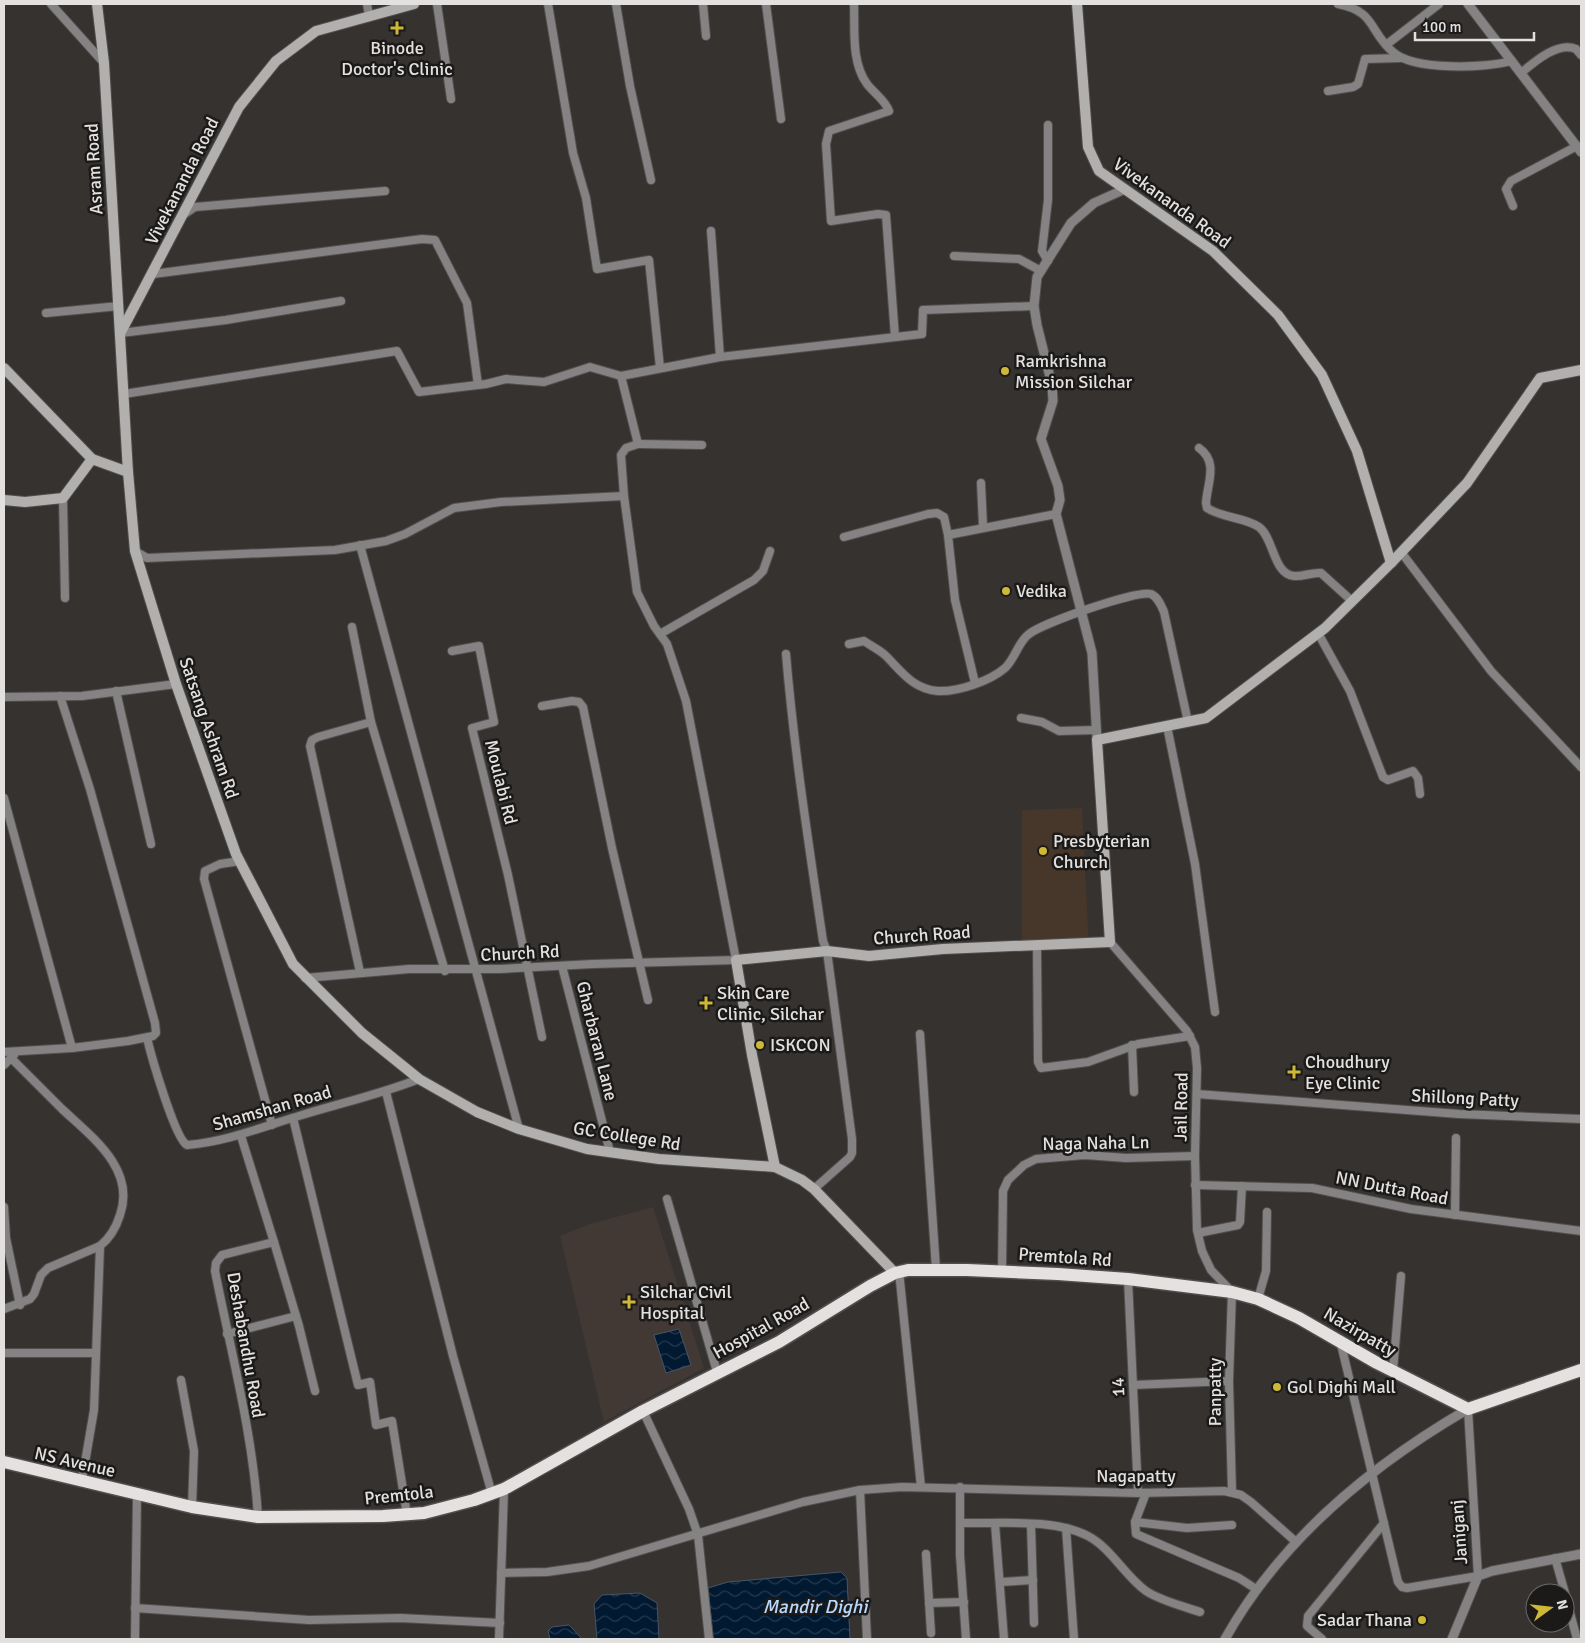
<svg xmlns="http://www.w3.org/2000/svg" width="1585" height="1643" viewBox="0 0 1585 1643" font-family="Signika,sans-serif">
<style>
.built{fill:#423934}
.education{fill:#46372a}
.water{fill:url(#water-waves);stroke:#455566}
.lines{fill:none;stroke-linecap:round;stroke-linejoin:round}
.minor-casing{stroke:#514e4c;stroke-width:10}
.tertiary-casing{stroke:#514e4c;stroke-width:11}
.secondary-casing{stroke:#514e4c;stroke-width:12}
.trunk-casing{stroke:#514e4c;stroke-width:15}
.minor{stroke:#848282;stroke-width:8}
.tertiary{stroke:#848282;stroke-width:9}
.secondary{stroke:#b2afaf;stroke-width:10}
.trunk{stroke:#e6e1e1;stroke-width:12}
.poi-dot{fill:#cfb837;stroke:#1b1a19;stroke-width:2}
.labels{text-anchor:middle;dominant-baseline:central;stroke-width:5;stroke-linejoin:round;paint-order:stroke}
.poi-label{font-size:18px;fill:#e3e1e0;stroke:#1b1a19;text-anchor:start}
.street-label{font-size:18px;fill:#e3e1e0;stroke:#1b1a19}
.water-label{font-size:19px;font-style:italic;fill:#b8d9fd;stroke:#1b1a19}
</style>
<defs>
<pattern id="water-waves" width="16" height="10" patternUnits="userSpaceOnUse" patternTransform="scale(1.25)"><rect width="16" height="10" fill="#011931"/><path d="M0 5q4-4 8 0t8 0" fill="none" stroke="#263a4f"/></pattern>
</defs>
<rect width="100%" height="100%" fill="#353230"/>
<path class="built" d="M653,1207L704,1368L604,1422L560,1236L590,1224Z"/>
<path class="education" d="M1082,808L1089,947L1022,944V810Z"/>
<g class="water">
<path d="M679,1329L691,1365L666,1373L654,1335Z"/>
<path d="M841,1572L847,1578L850,1639H713L708,1588L728,1582Z"/>
<path d="M640,1593L657,1603L659,1639H597L594,1604L602,1595Z"/>
<path d="M569,1625L582,1639H550L548,1631L552,1627Z"/>
</g>
<g class="lines">
<defs>
<g id="minor">
<path d="M51,4L104,63"/>
<path d="M367,4L369,16"/>
<path d="M437,4L451,99"/>
<path d="M548,4L573,153L586,198L597,269L649,260L660,368"/>
<path d="M616,4L630,86L651,180"/>
<path d="M703,4L706,36"/>
<path d="M766,4L781,119"/>
<path d="M854,4C855,30 851,62 867,84C874,93 886,101 889,111L829,131L826,144L831,221L878,214L886,215L895,337"/>
<path d="M1338,4C1376,11 1369,32 1393,52C1414,71 1486,68 1512,61"/>
<path d="M1386,45L1439,4"/>
<path d="M1521,73C1534,62 1558,41 1576,49L1581,55"/>
<path d="M1328,91L1353,87L1358,84L1365,59L1401,58"/>
<path d="M1513,206L1506,189L1511,181L1577,146"/>
<path d="M183,215L195,207L385,191"/>
<path d="M954,256L1019,259L1041,271"/>
<path d="M1048,261L1042,251L1048,200V125"/>
<path d="M153,274L422,239L435,240L467,303L478,385"/>
<path d="M46,313L119,306"/>
<path d="M121,333L226,320L341,301"/>
<path d="M720,357L922,334L923,310L1034,306"/>
<path d="M621,376L638,444L626,448L621,455L624,496"/>
<path d="M124,394L397,351L419,392L486,384L506,379L544,382L590,367L621,376L720,357L711,231"/>
<path d="M638,444L702,445"/>
<path d="M1199,448C1219,462 1207,484 1206,503L1207,508C1222,518 1244,517 1259,527C1274,538 1273,574 1294,576C1303,577 1312,572 1321,573L1352,601"/>
<path d="M981,483L983,526"/>
<path d="M63,498L65,598"/>
<path d="M948,535L955,600L975,683"/>
<path d="M844,537L928,514L937,513L944,517L948,535L1056,514"/>
<path d="M360,545L519,1129"/>
<path d="M135,551L147,558L335,550L386,541L405,534L454,508L501,502L624,496L637,592L654,626L667,644L686,701L736,960L593,964L500,969H409L305,978"/>
<path d="M1401,552L1491,671L1581,767"/>
<path d="M352,627L371,722L445,971"/>
<path d="M1318,633L1350,691L1383,777L1388,780L1413,771L1418,778L1420,794"/>
<path d="M660,634L754,580L763,571L770,551"/>
<path d="M849,644L864,641C871,646 880,650 886,656C902,672 913,689 938,691C958,692 990,681 1005,668C1015,659 1018,642 1029,634C1043,623 1136,590 1151,594C1158,597 1161,605 1164,612L1188,722"/>
<path d="M452,651L479,646L494,722L472,728L508,875L542,1037"/>
<path d="M786,654C794,750 809,846 823,941L827,951L852,1139V1153L850,1157L814,1189"/>
<path d="M116,691L151,844"/>
<path d="M4,697L82,696L176,684"/>
<path d="M542,706L572,701L579,702L583,707L612,848L648,1000"/>
<path d="M1021,718L1042,722L1059,731L1096,730"/>
<path d="M1167,726L1195,864L1215,1012"/>
<path d="M4,798L72,1048L128,1041L153,1036L156,1033L155,1023L90,789L60,696"/>
<path d="M240,861L220,864L205,871L204,879L272,1125"/>
<path d="M1110,942L1187,1031L1195,1047L1197,1068L1195,1156L1197,1230L1202,1251L1211,1270L1232,1292L1229,1381L1232,1492"/>
<path d="M1037,946L1038,1062L1041,1068L1088,1062L1138,1044L1190,1036"/>
<path d="M562,966L610,1152"/>
<path d="M360,972L310,746L312,740L318,737L371,722"/>
<path d="M920,1034L936,1269"/>
<path d="M147,1038C151,1055 175,1139 187,1145C230,1141 261,1127 302,1115C341,1103 381,1094 419,1079"/>
<path d="M1132,1045L1134,1092"/>
<path d="M4,1052L72,1048"/>
<path d="M4,1065L14,1055"/>
<path d="M386,1092L453,1356L492,1494"/>
<path d="M1197,1094L1459,1114L1581,1119"/>
<path d="M293,1118L358,1385L370,1382L376,1425L392,1421L407,1515"/>
<path d="M241,1136L274,1242L222,1255L216,1263L215,1271C231,1352 253,1434 258,1517"/>
<path d="M1195,1185L1312,1188L1411,1209L1581,1231"/>
<path d="M667,1199L717,1372"/>
<path d="M4,1207L6,1238L20,1305"/>
<path d="M1455,1215L1456,1138"/>
<path d="M1198,1233L1238,1225L1240,1222L1242,1186"/>
<path d="M274,1242L299,1326L315,1391"/>
<path d="M899,1271L921,1487"/>
<path d="M1002,1271L1003,1191L1008,1180L1024,1165L1036,1159L1085,1155L1126,1158L1195,1156"/>
<path d="M1128,1279L1138,1493"/>
<path d="M1258,1299L1266,1271L1267,1212"/>
<path d="M4,1309L30,1299L34,1294L41,1275L48,1268L100,1246C110,1238 116,1228 120,1215C136,1169 92,1137 62,1109C45,1092 28,1075 11,1058"/>
<path d="M227,1334L296,1316"/>
<path d="M1340,1340L1398,1582L1402,1587L1407,1588L1478,1576L1468,1409"/>
<path d="M4,1353H96"/>
<path d="M1393,1371L1401,1276"/>
<path d="M181,1380L194,1451L192,1507"/>
<path d="M1133,1385L1229,1381"/>
<path d="M643,1411L689,1509L698,1535L709,1639"/>
<path d="M82,1480L94,1410L100,1246"/>
<path d="M960,1487V1555L966,1639"/>
<path d="M860,1490L867,1639"/>
<path d="M1146,1493L1135,1522L1136,1534L1239,1578L1256,1589"/>
<path d="M1135,1522L1187,1528L1232,1525"/>
<path d="M960,1523C998,1524 1054,1518 1088,1536C1111,1548 1125,1576 1146,1591C1161,1601 1183,1606 1200,1612"/>
<path d="M995,1524L1004,1639"/>
<path d="M1031,1525L1034,1623"/>
<path d="M1066,1528L1074,1639"/>
<path d="M926,1554L931,1633"/>
<path d="M1555,1558L1565,1593"/>
<path d="M501,1573L547,1572L589,1566L803,1502L860,1490L902,1487L1138,1493L1224,1491L1241,1495L1251,1502L1295,1541"/>
<path d="M1000,1582L1033,1580"/>
<path d="M1565,1594L1577,1639"/>
<path d="M929,1603L964,1602"/>
<path d="M135,1608L309,1620L400,1618L500,1623"/>
<path d="M135,1639L137,1495"/>
<path d="M499,1639L504,1489"/>
<path d="M1322,1639L1307,1626L1308,1616L1384,1523"/>
</g>
<g id="tertiary">
<path d="M1468,4L1581,152"/>
<path d="M1097,740L1092,653L1056,514L1060,500L1058,486L1041,439L1053,401L1052,385L1037,325L1034,306L1037,277L1071,223L1094,203L1125,189"/>
<path d="M1225,1639C1281,1539 1370,1466 1468,1409"/>
<path d="M1452,1639L1478,1576L1492,1571L1581,1554"/>
</g>
<g id="secondary">
<path d="M97,4L104,63L128,472L135,551L176,684L236,854L293,964L362,1033L419,1079L477,1112L519,1129L587,1149L659,1159L775,1167L802,1180L814,1189L895,1273"/>
<path d="M1077,4L1088,147L1099,171L1213,251L1278,315L1322,375L1357,451L1391,563"/>
<path d="M121,332L239,107L276,61L316,31L414,4"/>
<path d="M4,368L92,459"/>
<path d="M4,500L25,502L63,498L92,459L128,472"/>
<path d="M775,1167L752,1055L736,960L827,951L869,956L943,949L1110,942L1097,740L1206,718L1325,628L1391,563L1467,483L1540,378L1581,370"/>
</g>
<path id="trunk" d="M4,1462L192,1507L258,1517L383,1516L424,1513L474,1500L504,1489L643,1411L779,1342L870,1286L895,1273L908,1270H967L1058,1274L1128,1279L1232,1292L1258,1299L1299,1318L1377,1363L1468,1409L1581,1370"/>
</defs>
<use href="#minor" class="minor-casing"/>
<use href="#tertiary" class="tertiary-casing"/>
<use href="#secondary" class="secondary-casing"/>
<use href="#trunk" class="trunk-casing"/>
<use href="#minor" class="minor"/>
<use href="#tertiary" class="tertiary"/>
<use href="#secondary" class="secondary"/>
<use href="#trunk" class="trunk"/>
</g>
<g class="poi-dot">
<path d="M394.5 20.5h5v5h5v5h-5v5h-5v-5h-5v-5h5z"/>
<circle cx="1005" cy="371" r="5"/>
<circle cx="1006" cy="591" r="5"/>
<circle cx="1043" cy="851" r="5"/>
<path d="M703.5 995.5h5v5h5v5h-5v5h-5v-5h-5v-5h5z"/>
<circle cx="760" cy="1045" r="5"/>
<path d="M1291.5 1064.5h5v5h5v5h-5v5h-5v-5h-5v-5h5z"/>
<path d="M626.5 1294.5h5v5h5v5h-5v5h-5v-5h-5v-5h5z"/>
<circle cx="1277" cy="1387" r="5"/>
<circle cx="1422" cy="1620" r="5"/>
</g>
<g class="labels">
<g class="poi-label">
<text x="397" y="48" text-anchor="middle">Binode<tspan x="397" dy="21">Doctor's Clinic</tspan></text>
<text x="1015" y="361">Ramkrishna<tspan x="1015" dy="21">Mission Silchar</tspan></text>
<text x="1016" y="591">Vedika</text>
<text x="1053" y="841">Presbyterian<tspan x="1053" dy="21">Church</tspan></text>
<text x="717" y="993">Skin Care<tspan x="717" dy="21">Clinic, Silchar</tspan></text>
<text x="770" y="1045">ISKCON</text>
<text x="1305" y="1062">Choudhury<tspan x="1305" dy="21">Eye Clinic</tspan></text>
<text x="640" y="1292">Silchar Civil<tspan x="640" dy="21">Hospital</tspan></text>
<text x="1287" y="1387">Gol Dighi Mall</text>
<text x="1412" y="1620" text-anchor="end">Sadar Thana</text>
</g>
<g class="street-label">
<text transform="translate(94 169) rotate(-93)">Asram Road</text>
<text transform="translate(182 181) rotate(-63)">Vivekananda Road</text>
<text transform="translate(1172 203) rotate(36)">Vivekananda Road</text>
<text transform="translate(209 728) rotate(71)">Satsang Ashram Rd</text>
<text transform="translate(501 782) rotate(76)">Moulabi Rd</text>
<text transform="translate(922 935) rotate(-4)">Church Road</text>
<text transform="translate(520 953) rotate(-3)">Church Rd</text>
<text transform="translate(597 1041) rotate(76)">Gharbaran Lane</text>
<text transform="translate(1465 1098) rotate(3)">Shillong Patty</text>
<text transform="translate(1181 1107) rotate(-89)">Jail Road</text>
<text transform="translate(272 1108) rotate(-16)">Shamshan Road</text>
<text transform="translate(627 1136) rotate(9)">GC College Rd</text>
<text transform="translate(1096 1143) rotate(-1)">Naga Naha Ln</text>
<text transform="translate(1392 1188) rotate(11)">NN Dutta Road</text>
<text transform="translate(1065 1257) rotate(4)">Premtola Rd</text>
<text transform="translate(761 1328) rotate(-29)">Hospital Road</text>
<text transform="translate(1360 1332) rotate(30)">Nazirpatty</text>
<text transform="translate(246 1345) rotate(80)">Deshabandhu Road</text>
<text transform="translate(1118 1387) rotate(-93)">14</text>
<text transform="translate(1215 1392) rotate(-90)">Panpatty</text>
<text transform="translate(75 1462) rotate(13)">NS Avenue</text>
<text x="1136" y="1476">Nagapatty</text>
<text transform="translate(399 1495) rotate(-6)">Premtola</text>
<text transform="translate(1459 1532) rotate(-94)">Janiganj</text>
</g>
<g class="water-label">
<text x="815" y="1607">Mandir Dighi</text>
</g>
</g>
<rect width="1585" height="1643" fill="none" stroke="#e3e1e0" stroke-width="10"/>
<g transform="translate(1550 1608) rotate(75)"><circle r="24" fill="#1b1a19" stroke="#6b6a69"/>
<path d="M0-4L9 19L0 12L-9 19Z" fill="#cfb837"/>
<text y="-8" font-size="14" font-weight="bold" text-anchor="middle" fill="#e3e1e0">N</text>
</g>
<path d="M1415 32v8h119v-8" fill="none" stroke="#e3e1e0" stroke-width="2.5"/>
<text x="1422" y="32" font-size="15" fill="#e3e1e0" stroke="#1b1a19" stroke-width="4" paint-order="stroke">100 m</text>
</svg>
